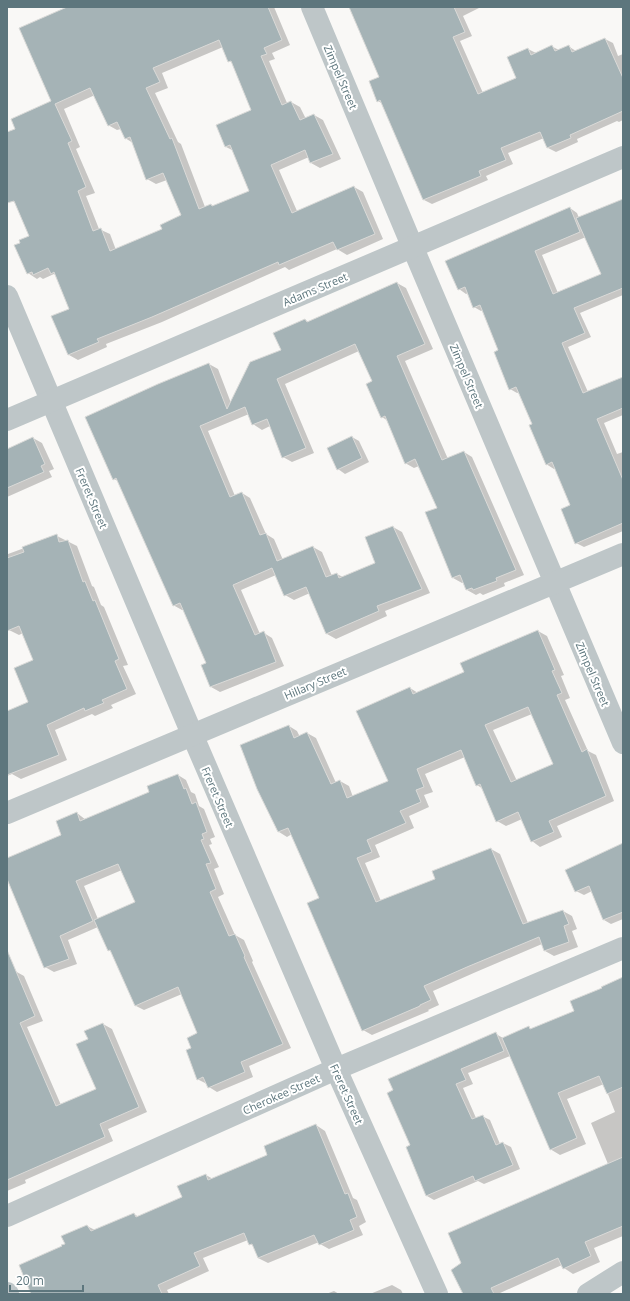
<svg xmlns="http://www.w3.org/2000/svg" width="630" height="1301" viewBox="0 0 630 1301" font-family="'Open Sans',sans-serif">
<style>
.shadow{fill:#0003;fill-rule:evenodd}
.building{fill:#a5b3b6;stroke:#dadad8;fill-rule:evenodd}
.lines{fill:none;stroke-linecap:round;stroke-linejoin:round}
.street{stroke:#bec6c8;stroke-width:22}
.labels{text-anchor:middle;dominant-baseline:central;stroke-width:4;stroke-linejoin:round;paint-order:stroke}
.street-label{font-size:11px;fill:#5d767d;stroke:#fff}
</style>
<rect width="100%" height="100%" fill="#f9f8f6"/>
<g class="shadow">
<path d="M71,7H274L290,45L272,53L275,59L269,61L287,103L291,102L300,107L306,119L314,115L323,120L341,159L320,168L311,163L309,157L279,170L297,211L354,187L363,192L383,239L347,255L337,249L289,270L285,267L162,322L106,344L107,347L78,360L69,355L52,317L71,309L57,276L54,274L43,279L40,277L37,279L28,273L21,243L30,236L16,203L12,201L7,190V133L17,129L52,102ZM223,47L229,61L233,63L253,111L217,126L226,147L234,151L251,191L214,206L211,205L205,207L181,144L178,142L155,93L168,88L162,73ZM95,95L108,125L117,130L121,129L125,138L133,143L147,179L156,184L167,180L183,216L163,229L116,250L110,234L99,229L86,196L95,193L76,149L80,147L64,109Z"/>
<path d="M349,7H478L479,8L463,16L472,36L460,41L483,93L518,79L528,49L536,53L551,46L559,50L568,46L576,51L605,39L613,43L618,56L623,54V120L619,122L617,121L577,139L578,142L556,152L548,148L544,138L508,153L513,164L486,176L488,180L432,204L424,200L383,104L378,101L380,78Z"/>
<path d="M623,199V295L580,313L591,337L568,347L588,392L623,380V415L604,423L617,454L623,452V531L584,547L576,543L571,505L555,468L554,469L546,464L534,424L520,392L517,393L510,389L500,351L483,310L481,311L474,307L468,293L466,294L459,289L570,208L577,213L579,218ZM586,237L602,274L558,293L542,255Z"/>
<path d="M397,283L406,288L433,349L405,361L448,459L464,452L472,457L524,575L504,583L505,586L483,595L480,593L476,595L467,590L464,582L462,583L453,578L426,513L438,508L419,466L414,468L405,463L388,421L382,417L373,382L359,351L285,384L314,453L292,462L283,457L270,426L262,430L253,424L249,414L208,431L235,496L242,493L250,498L266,534L274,539L283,560L313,547L322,552L332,576L337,574L343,577L376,564L393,527L402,532L430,593L385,611L387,616L336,639L327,634L310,593L294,600L285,595L276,575L241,590L260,634L264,633L272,638L284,666L220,692L211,687L203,666L207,664L184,610H182L173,605L118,481L114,479L209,364L218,369L231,403L282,350L305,320L309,322Z"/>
<path d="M352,437L359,441L369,462L345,474L338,469Z"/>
<path d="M33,438L42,443L54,469L49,471L52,477L7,497V450Z"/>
<path d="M57,536L77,546L92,586L94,587L101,605L104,607L128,665L123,666L136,694L111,705L113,708L95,716L92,714L55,730L67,760L21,779L12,774L7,776V720L29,703L34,661L23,633L19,635L9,630L7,624V551L8,554Z"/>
<path d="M538,631L547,636L564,675L561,676L570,698L565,700L588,751L596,755L614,801L557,826L562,837L540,847L532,841L522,819L506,826L497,821L483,789L477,785L465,757L425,774L433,792L424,795L429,807L409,816L414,828L375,845L380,857L365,863L381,901L436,879L491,849L500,854L528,923L563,911L572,916L577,929L572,931L578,947L554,956L545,951L542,944L476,972L433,991L439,1005L428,1010L429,1011L372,1035L363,1030L321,899L292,834L287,837L279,832L289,726L297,731L300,737L307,733L316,738L336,783L340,781L349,786L353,797L389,781L410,688L418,693L465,672ZM532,714L554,765L517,781L493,730Z"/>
<path d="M178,775L186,780L191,792L195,794L199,806L204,809L215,837L210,839L212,844L209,845L219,867L214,869L224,894L218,897L235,935L244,940L253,961L252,962L291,1048L249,1066L253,1077L217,1092L209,1087L207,1084L197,1079L192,1049L198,1034L182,994L144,1010L136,1006L112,952L108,950L98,927L68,940L77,964L54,972L45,967L7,876V859L63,835L77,813L86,820L151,792ZM122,870L136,902L98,919L84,886Z"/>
<path d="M623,847V919L611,924L604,920L592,891L584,895L576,891Z"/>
<path d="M15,971L24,976L43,1021L27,1027L61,1105L97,1090L89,1040L103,1024L112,1029L147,1112L108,1129L113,1141L25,1180L26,1183L7,1191V974Z"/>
<path d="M623,978V1236L594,1248L600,1262L573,1274L564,1268L562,1265L500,1293V1294H464L608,1164L591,1123L615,1112L604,1084L567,1099L586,1144L560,1155L550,1149L510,1056L468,1073L473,1084L463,1088L476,1118L482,1116L490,1120L500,1144L503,1143L511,1147L520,1169L484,1184L478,1181L434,1200L427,1196L411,1146L388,1094L496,1034L503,1038L528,1027L532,1029L575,1012L603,989Z"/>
<path d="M316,1125L325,1131L353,1198L357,1200L366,1222L359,1226L363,1235L329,1249L320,1244L319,1242L268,1263L258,1258L254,1246L250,1244L248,1240L203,1258L209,1271L167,1290L169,1294H32L63,1247L87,1226L95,1230L134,1214L139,1217L183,1198L206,1175L213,1179L269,1156Z"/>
<path d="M392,1285L401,1290L403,1294H370Z"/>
<path d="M334,1291L339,1294H326Z"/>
</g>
<g class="building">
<path d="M67,7H268L282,40L264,48L267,54L261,56L282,105L291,101L300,120L314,114L333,154L310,163L305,150L271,165L292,213L354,186L375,234L337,250L333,242L279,265L278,262L152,317L97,339L99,342L68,355L51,316L69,309L54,272L51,274L48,268L33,275L32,272L27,274L14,245L20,243L19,240L29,236L14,201L7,203V132L15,129L11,119L51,101L19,28ZM219,40L228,62L231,61L251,110L216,125L225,147L230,145L249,191L212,206L211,204L199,209L172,138L170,139L146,88L160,82L153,68ZM90,88L108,126L117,122L125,139L130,137L146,180L163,173L181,215L160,225L162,229L110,251L101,228L93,231L78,191L86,187L68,143L72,141L55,104Z"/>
<path d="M349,7H454L465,32L453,37L478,94L516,78L507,57L528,48L531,55L552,45L555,51L569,45L572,52L605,38L623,78V111L570,135L571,138L547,148L540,132L501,148L506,160L479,171L481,176L423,200L380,100L377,102L369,81L379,77Z"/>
<path d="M623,199V288L574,308L585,333L562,343L583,393L623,377V408L597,419L623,480V523L575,544L561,509L570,505L552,462L546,465L529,425L532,424L516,387L509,390L494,352L498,350L480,305L473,308L465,287L458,290L445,261L570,207L580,232L535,251L553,294L601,274L576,218Z"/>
<path d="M397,282L425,344L397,356L442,460L464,451L516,570L496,578L497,581L473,590L472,588L466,590L460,575L452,578L425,512L437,508L415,459L405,464L385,416L381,418L366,384L372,381L355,344L277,379L306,448L282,458L267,419L252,425L245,407L200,426L230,497L242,492L260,535L266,533L277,561L313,546L326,577L337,573L339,578L375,563L365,537L393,526L422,589L377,606L379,611L326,634L306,587L284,596L272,568L233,585L255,635L264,631L276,662L210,687L201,665L206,663L180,603L173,606L116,478L113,480L85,417L158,384L209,363L227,409L250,362L281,350L273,333L305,319L307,322Z"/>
<path d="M352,436L362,458L337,470L327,448Z"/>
<path d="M33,437L45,464L41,466L44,472L7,488V449Z"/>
<path d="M57,534L59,542L68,540L83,582L85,581L93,601L95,600L119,659L115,661L127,689L102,700L104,703L85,711L84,708L47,725L59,755L7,775V711L28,702L14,668L33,660L19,626L7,631V558L24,552L22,547Z"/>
<path d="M538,630L555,670L552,671L562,693L557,695L582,752L587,749L606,796L549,821L554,832L531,842L518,812L496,822L480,784L476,786L461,750L417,769L424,787L416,790L421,802L400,811L406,823L367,840L372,852L357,858L376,902L435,879L432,871L491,848L523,924L563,910L569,924L564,926L569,942L544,951L539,937L467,967L424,986L431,1000L420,1005V1006L362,1031L307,903L319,898L288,828L278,832L257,789L240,745L289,725L294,738L307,732L331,784L340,780L347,798L388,781L356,711L410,687L413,694L464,672L460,663ZM528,707L553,764L511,782L485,725Z"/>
<path d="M178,774L184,789L186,788L192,804L196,802L207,832L202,834L204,839L201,840L211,863L206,864L216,889L210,892L229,936L235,934L245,956L244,957L283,1044L241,1062L245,1072L208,1088L203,1077L197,1080L186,1050L191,1048L187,1038L197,1033L178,987L135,1006L110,950L108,951L94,920L135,902L118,864L76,881L93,921L60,936L69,959L44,968L7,879V858L61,835L56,821L77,812L80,821L149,792L147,786Z"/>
<path d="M623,843V912L603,920L589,886L575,892L565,870Z"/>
<path d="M7,950L35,1016L20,1023L56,1106L96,1089L76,1044L88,1039L84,1031L103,1023L139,1107L100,1124L105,1137L7,1180Z"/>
<path d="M623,977V1087L607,1094L599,1076L558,1093L577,1138L550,1150L502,1038L529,1026L530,1029L574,1011L570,1001L602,988L601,987Z"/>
<path d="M496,1032L504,1051L461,1069L466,1080L456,1084L472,1119L483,1115L496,1145L503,1142L513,1165L475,1181L473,1176L426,1196L406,1147L410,1145L387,1093L393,1090L388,1079Z"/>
<path d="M316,1124L345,1194L348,1193L357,1217L350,1220L354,1230L319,1245L314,1235L258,1258L252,1244L249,1245L244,1233L194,1253L200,1266L158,1285L162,1294H31L19,1265L62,1246L61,1245L65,1244L61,1236L87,1225L91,1231L134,1213L136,1217L182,1197L177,1186L206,1174L208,1180L267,1155L264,1146Z"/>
<path d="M623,1157V1226L585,1242L591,1256L563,1269L558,1258L491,1288L494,1294H463L451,1270L461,1263L448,1233Z"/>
</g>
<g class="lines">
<g class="street">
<path d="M312,7L413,248L623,743"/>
<path d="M7,296L192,734L336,1069L437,1294"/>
<path d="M7,420L623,157"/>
<path d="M7,813L623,554"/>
<path d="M7,1216L336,1069L623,948"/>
<path d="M7,1293L8,1294"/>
<path d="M588,1294L623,1272"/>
</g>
</g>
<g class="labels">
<g class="street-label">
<text transform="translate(341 77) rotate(67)">Zimpel Street</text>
<text transform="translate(315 289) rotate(-23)">Adams Street</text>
<text transform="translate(467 376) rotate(67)">Zimpel Street</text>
<text transform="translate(92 498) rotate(67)">Freret Street</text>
<text transform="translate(593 674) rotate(67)">Zimpel Street</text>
<text transform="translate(315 683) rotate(-23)">Hillary Street</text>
<text transform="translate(218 797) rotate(67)">Freret Street</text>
<text transform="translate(281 1094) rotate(-24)">Cherokee Street</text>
<text transform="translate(347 1094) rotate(66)">Freret Street</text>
</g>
</g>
<rect width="630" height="1301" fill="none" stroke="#5d767d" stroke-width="16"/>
<path d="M10 1285v6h73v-6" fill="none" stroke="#5d767d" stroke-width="2"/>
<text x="16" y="1285" font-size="12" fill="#5d767d" stroke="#ffffff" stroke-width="3" paint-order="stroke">20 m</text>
</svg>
